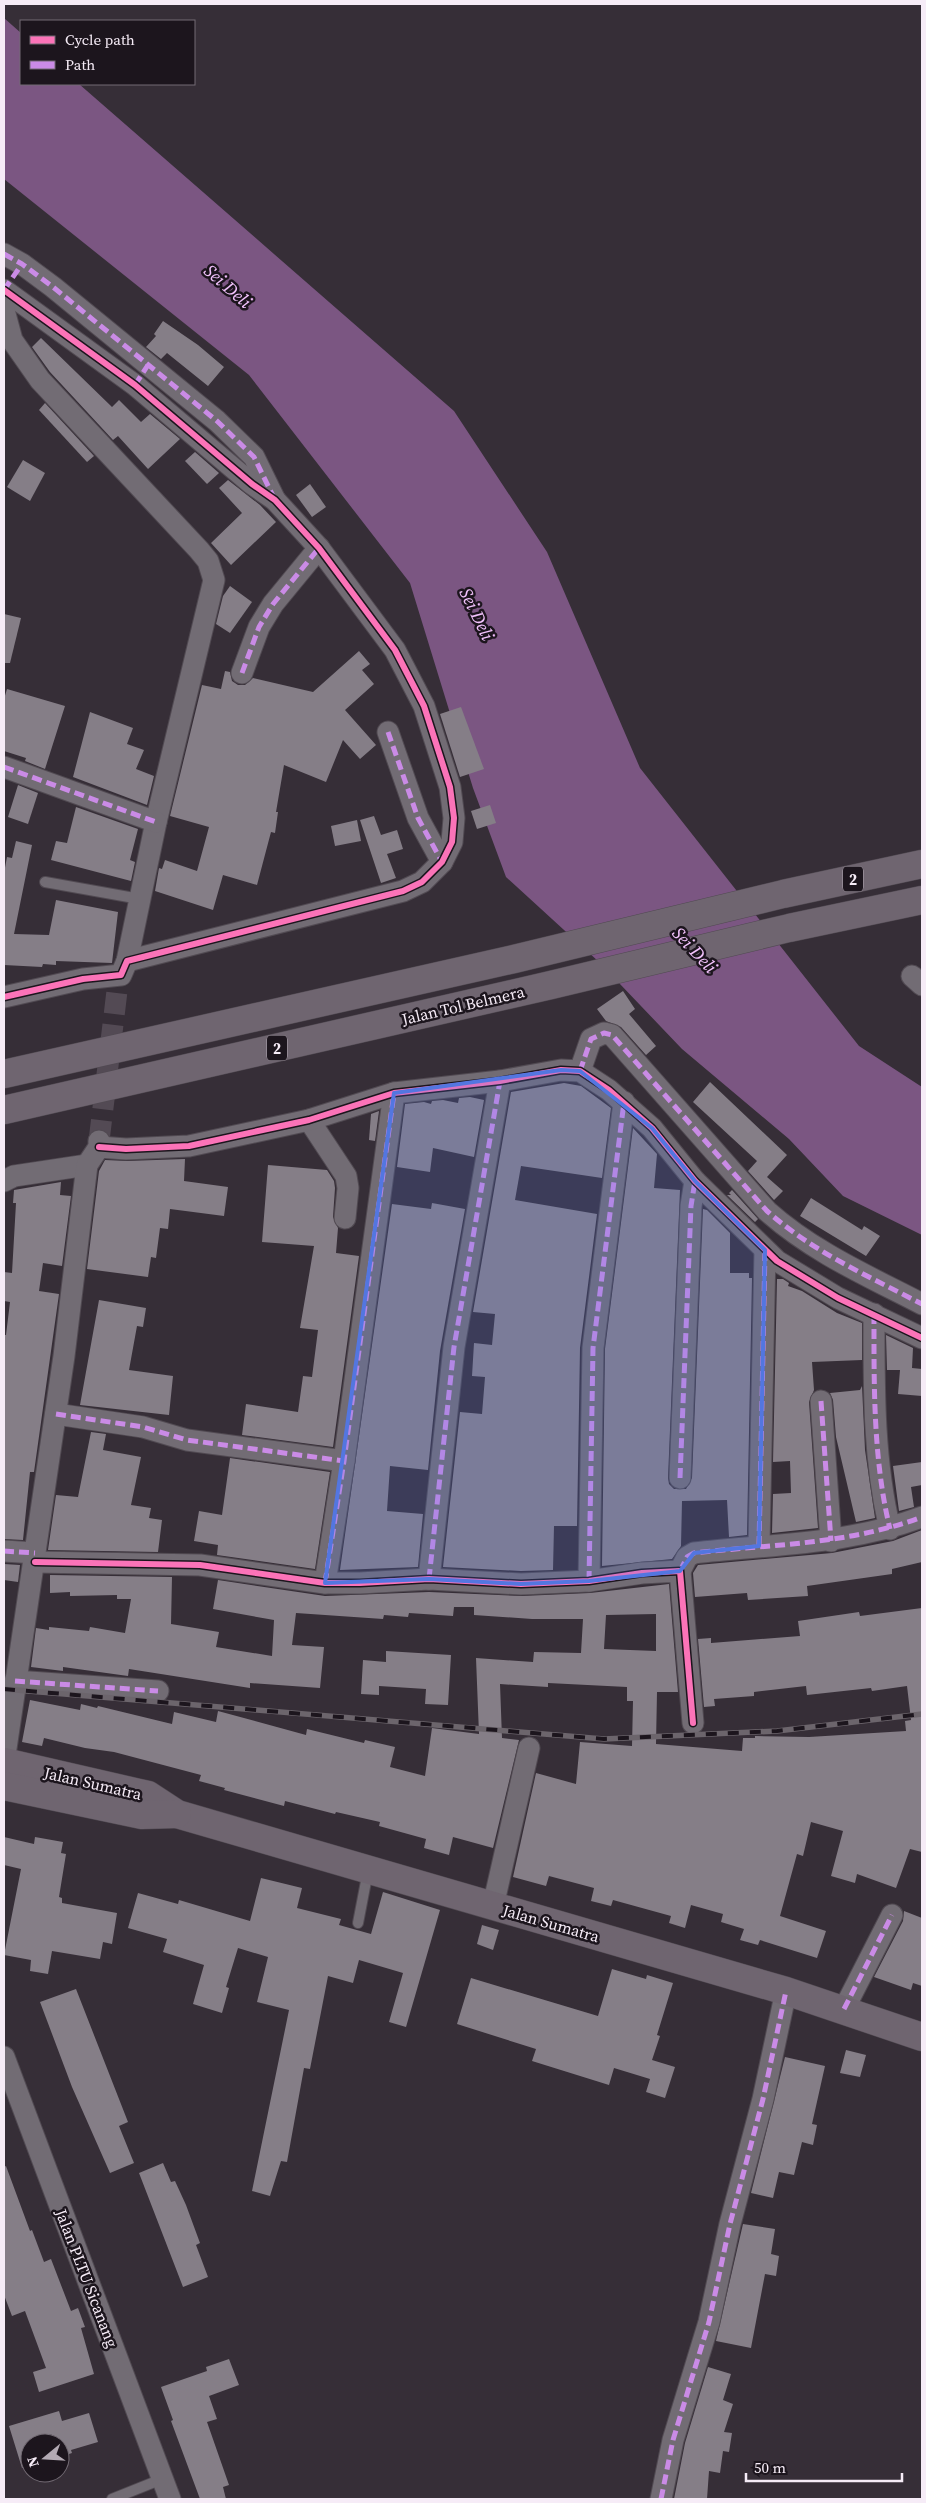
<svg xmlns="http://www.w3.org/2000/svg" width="926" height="2503" viewBox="0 0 926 2503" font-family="'Source Serif 4',serif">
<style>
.water{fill:#7b5682}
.building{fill:#857e87;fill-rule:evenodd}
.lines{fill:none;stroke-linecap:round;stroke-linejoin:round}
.street-tunnel{stroke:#534a54;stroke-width:21;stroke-dasharray:21 11;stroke-linecap:butt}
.lane-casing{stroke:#514a52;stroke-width:12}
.street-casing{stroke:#514a52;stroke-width:23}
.highway-casing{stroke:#514a52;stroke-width:29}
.lane{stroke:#726c74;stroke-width:10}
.street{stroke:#726c74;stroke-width:21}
.highway{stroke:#6f6570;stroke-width:28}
.rail-casing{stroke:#6c656c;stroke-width:5.5}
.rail{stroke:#1c151d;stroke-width:4;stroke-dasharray:11;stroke-linecap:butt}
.quiet{stroke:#ca8be6;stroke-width:5;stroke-dasharray:10 5;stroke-linecap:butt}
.cycleway-casing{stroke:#1c151d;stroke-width:9}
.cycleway{stroke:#fb73b8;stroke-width:6}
.marked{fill:#5376e0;fill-opacity:0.2;stroke:#5376e0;stroke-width:4;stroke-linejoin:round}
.labels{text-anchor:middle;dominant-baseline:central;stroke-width:5;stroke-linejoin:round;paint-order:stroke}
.shield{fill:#1c151d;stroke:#b5acb6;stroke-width:1}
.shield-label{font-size:15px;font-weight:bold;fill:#f6ecf7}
.street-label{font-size:16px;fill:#f6ecf7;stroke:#1c151d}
.water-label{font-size:18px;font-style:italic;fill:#f3c3fd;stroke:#1c151d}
</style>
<rect width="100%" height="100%" fill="#362e37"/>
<path class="water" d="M4,18L21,33V84H79L454,411L547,552L640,768L859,1046L922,1087V1235L843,1196L789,1139L682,1049L599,962L506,877L473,788L410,583L249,375L4,179Z"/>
<g class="building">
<path d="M163,321L198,345L224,367L208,386L167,353L161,359L146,347L156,336L154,334Z"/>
<path d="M41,338L112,407L119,400L141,422L150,414L180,439L148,469L118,436L113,440L50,372L32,347Z"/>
<path d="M45,403L94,456L87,462L39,410Z"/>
<path d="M195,452L219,473L207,484L185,461Z"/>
<path d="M23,460L45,473L30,501L7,487Z"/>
<path d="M228,480L260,505L276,522L231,565L211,543L242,513L219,488Z"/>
<path d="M310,484L326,507L312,517L296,495Z"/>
<path d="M230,586L252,602L230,633L216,624L223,596Z"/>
<path d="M4,614L21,618L10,663H4Z"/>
<path d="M359,651L370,664L362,670L374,684L345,710L376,745L360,759L343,740L326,782L284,765L276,812H278L275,833L271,832L257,885L223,875L213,910L155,891L159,868L162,869L165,860L197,871L209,827L170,816L202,685L221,689L225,671L230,672L232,681L238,685H245L253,678L313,692Z"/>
<path d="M7,689L65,706L45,769L25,761L26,758L4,751V699Z"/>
<path d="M461,707L484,769L460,777L440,714Z"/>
<path d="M90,712L133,728L127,744L144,750L136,769L154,776L147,805L73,777Z"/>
<path d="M18,785L38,793L28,824L8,817Z"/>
<path d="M490,805L496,823L477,829L471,811Z"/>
<path d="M76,807L138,829L130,860L135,862L131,881L51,860L56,841L67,843Z"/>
<path d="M374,816L381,835L397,830L403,849L387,854L396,878L381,883L360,820Z"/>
<path d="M357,820L361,841L335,846L331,826Z"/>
<path d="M16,841L32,845L14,934L49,935L56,900L118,912L112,963L56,961V965L43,964L42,967L4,965V873L7,857L12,858Z"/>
<path d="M623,991L635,1009L629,1014L656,1046L646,1055L621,1027L606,1021L597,1009Z"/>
<path d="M710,1082L787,1155L767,1177L783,1191L774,1200L748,1171L757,1161L693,1102Z"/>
<path d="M564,1083L581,1086L611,1108L602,1178L521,1166L515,1200L597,1214L580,1348L577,1526H554L553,1570L521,1571L443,1567L460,1412L482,1414L485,1377L472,1376L474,1343L492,1345L495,1314L473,1312L511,1092Z"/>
<path d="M470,1097L484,1100L474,1157L433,1148L430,1172L397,1167L405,1104L424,1102L431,1104L432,1101L443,1100L458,1103L459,1098Z"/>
<path d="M379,1111L375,1141L369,1140L371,1114Z"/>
<path d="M633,1128L657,1154L654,1188L680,1190L668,1478L669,1484L674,1489H686L692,1478L703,1209L707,1210L730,1233V1273H749V1278H752L747,1535L729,1537L727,1500L682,1501L681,1546L672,1559L602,1566L605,1349Z"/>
<path d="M185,1159L184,1181L228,1187L224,1216L170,1209L168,1229L160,1228L156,1258L151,1257L148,1277L87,1269L99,1171L105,1160L127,1161Z"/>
<path d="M268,1165L327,1170L334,1181L335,1188L333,1217L338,1228L336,1253L359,1256L333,1447L242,1435L246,1404L298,1412L303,1376L312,1377L318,1330L300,1328L314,1246L262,1242Z"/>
<path d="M61,1182L60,1195L71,1196L62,1266L43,1263L39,1291L59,1294L34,1472H30L23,1540L4,1539V1335H6L10,1302L4,1301V1272L12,1273L16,1203H13L14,1190Z"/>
<path d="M732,1190L758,1219L755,1222L727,1195H731L729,1193Z"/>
<path d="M811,1198L862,1230L864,1226L880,1236L866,1256L800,1216Z"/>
<path d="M432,1203L465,1209L440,1351L428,1470L390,1466L387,1511L423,1514L418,1567L340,1570L392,1204L431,1209Z"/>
<path d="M777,1279H783L789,1283L788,1286L802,1291L837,1313L862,1323V1360L812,1362L814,1390L809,1402L818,1528L772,1533L773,1494L791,1493L790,1461L773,1462Z"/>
<path d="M99,1300L146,1308L143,1327L137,1326L129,1370L173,1376L169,1415L80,1405Z"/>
<path d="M886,1335L913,1348L912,1368L922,1369V1396L898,1394L900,1370H887Z"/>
<path d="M862,1386L865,1450L875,1518L856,1522L836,1437L833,1400L830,1393L860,1390Z"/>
<path d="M91,1432L106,1434L103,1450L141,1457L131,1505L151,1508L149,1518L162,1520L158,1552L48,1550L56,1495L78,1497Z"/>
<path d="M230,1458L330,1472L315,1569L217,1555L218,1545L194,1541L199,1511L222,1515Z"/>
<path d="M922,1462V1485L911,1487L914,1507L899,1511L893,1466Z"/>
<path d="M922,1530V1562L892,1569V1574L807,1586L808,1596L748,1600L747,1593L695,1597L693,1573L698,1565L832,1553L893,1541Z"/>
<path d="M4,1564L20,1565L18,1582L4,1580Z"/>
<path d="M50,1575L172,1577L171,1624L219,1632L216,1647L272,1656L274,1620L213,1609L218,1580L325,1596L429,1592L522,1596L590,1593L669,1584L678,1692H657L656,1744L742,1751L743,1738H755V1736L809,1737L906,1731L905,1721L911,1720L907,1686L872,1691L871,1688L807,1695L806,1686L754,1692V1696L714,1699L715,1706L704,1707L698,1639L711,1638V1643L800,1636L798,1621L859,1612L860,1616L922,1608V1852L910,1849L896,1888L857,1874L855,1883L831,1876L843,1831L811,1822L803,1856L797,1854L780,1916L826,1931L817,1958L760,1940L758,1945L740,1940L744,1929L721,1922L723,1914L691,1905L685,1928L669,1923L671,1916L613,1900L611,1906L591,1901L594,1888L549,1876L546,1886L513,1877L536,1773L576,1784L580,1742L632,1746L633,1701H627V1687L548,1683V1687L500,1684L502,1738L519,1740L493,1848L453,1837L449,1855L424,1848L426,1839L379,1826L380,1822L336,1812L335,1814L285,1801L284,1806L224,1790L225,1788L199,1781L201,1775L114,1752L85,1748L44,1738L42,1746L22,1742L30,1700L80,1710L81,1704L97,1708L98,1706L172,1724L174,1712L216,1722L218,1711L306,1735L307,1729L364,1743L365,1740L395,1747L390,1767L425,1776L432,1728L479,1734L476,1658L533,1662L534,1652L581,1653L583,1619H532L474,1615V1607H454L453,1616L409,1613L408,1617L384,1615L383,1619L296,1613L292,1645L324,1647L320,1688L250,1683V1688L129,1669L128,1676L63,1667V1671L31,1667L36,1628L49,1630V1627L89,1631L90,1627L125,1633L131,1599H117V1595L70,1596V1592L50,1593ZM656,1614V1651L604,1649L606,1615Z"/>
<path d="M386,1651L451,1655L448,1705L425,1704L426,1689L379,1686V1695L361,1694L363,1660L386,1662Z"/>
<path d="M4,1837L34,1844L35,1837L63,1842L61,1853L66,1854L59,1897L62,1898V1903L117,1913L112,1944L103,1942L100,1959L52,1951L48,1974L30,1971L31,1960L4,1955L21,1869L4,1865Z"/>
<path d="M261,1878L302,1888L297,1908L341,1919L339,1925L371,1934L383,1892L440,1910L406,2027L389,2022L403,1973L359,1960L353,1983L328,1976L310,2069L304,2068L287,2162L281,2161L270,2196L252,2191L289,2010L257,2002L268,1957L238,1948L226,1987L229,1988L222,2013L193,2004L204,1965L163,1952L167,1939L128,1928L138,1893L178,1904L179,1900L250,1921Z"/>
<path d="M904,1911L922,1918V1986L913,1983L911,1990L874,1977L903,1921Z"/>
<path d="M482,1925L499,1930L493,1950L477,1944Z"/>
<path d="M612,1969L646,1979L647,1975L673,1983L657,2035L660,2036L652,2060L675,2067L665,2098L646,2092L650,2079L614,2068L609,2085L532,2061L536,2049L457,2024L471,1978L598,2016Z"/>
<path d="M76,1989L128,2122L119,2126L134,2163L110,2173L72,2087L40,2002Z"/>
<path d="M846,2050L866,2055L860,2077L840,2073Z"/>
<path d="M785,2057L825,2066L812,2124L817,2125L813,2145L802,2142L794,2175L779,2172L773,2198L751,2193Z"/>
<path d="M163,2163L171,2182L175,2181L186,2205L200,2243L196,2245L208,2277L183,2287L139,2173Z"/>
<path d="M6,2166L30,2231L32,2230L44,2262L51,2259L71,2311L78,2308L85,2327L81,2328L94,2374L39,2392L33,2372L46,2368L25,2311L12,2316L4,2295V2167Z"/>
<path d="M743,2224L775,2229L771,2254L779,2256L776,2276L765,2274L751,2348L716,2341Z"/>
<path d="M229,2359L239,2385L209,2396L217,2419L207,2422L229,2485L223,2487L226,2499H200L171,2421L173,2420L161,2387L207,2371L206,2367Z"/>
<path d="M708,2367L731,2374L723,2400L733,2404L724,2432L732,2433L729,2452L723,2451L720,2473L709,2471L707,2499H674L685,2443Z"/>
<path d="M59,2411L62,2421L89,2413L98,2442L71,2450L72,2453L60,2457V2443H30V2466L22,2468L9,2426Z"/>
</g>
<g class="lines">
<path class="street-tunnel" d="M99,1141L117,991"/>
<defs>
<g id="lane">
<path d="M45,882L140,899"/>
<path d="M358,1923L368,1871"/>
<path d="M112,2499L162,2479"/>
</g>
<g id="street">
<path d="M4,254L22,264L53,287L217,421L254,457L275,500"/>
<path d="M4,290L135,385L252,484L275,500L319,548L395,650L424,706L450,787L454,818L452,842L442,862L422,882L403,891L127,961L121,975L83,979L4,997"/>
<path d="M4,310L12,340L40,380L199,550L208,561L214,580L156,822L127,961"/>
<path d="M242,673L259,627L273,604L319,548"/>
<path d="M388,732L418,818L442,862"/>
<path d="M4,767L156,822"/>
<path d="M912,976L922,985"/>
<path d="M580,1071L591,1039L604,1033L612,1035L767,1211C813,1252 868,1276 922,1304"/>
<path d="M309,1120L346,1176L348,1188L345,1218"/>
<path d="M99,1147L126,1149L189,1146L309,1120L394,1093L500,1081L561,1070L580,1071L609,1090L652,1128L695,1181L777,1261L838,1298L922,1338"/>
<path d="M4,1181L14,1176L87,1165"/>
<path d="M874,1314C874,1385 873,1459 890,1529"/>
<path d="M821,1401L831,1541"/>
<path d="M56,1414L143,1427L187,1440L344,1461"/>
<path d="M680,1478L691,1206L695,1181"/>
<path d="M759,1546L765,1250"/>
<path d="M4,1551L35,1553"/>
<path d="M35,1562L200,1565L325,1583H360L429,1579L521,1584L589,1581L642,1573L680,1571L693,1723"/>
<path d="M680,1571L687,1557L694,1553C773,1544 846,1545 922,1517"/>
<path d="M429,1579L454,1347L500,1081"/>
<path d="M589,1581L593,1348L624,1102"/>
<path d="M325,1583L344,1461L394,1093"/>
<path d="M15,1681L158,1691"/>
<path d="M4,1762L64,1356L87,1165L99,1147V1141"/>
<path d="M493,1906L529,1748"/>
<path d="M844,2009L892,1915"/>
<path d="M4,2057L170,2499"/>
<path d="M661,2499L673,2440L709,2322L730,2224L763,2099L786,1991"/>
</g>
<g id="highway">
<path d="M4,1074L514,959L783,894L922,864"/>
<path d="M4,1110L551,985L789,928L922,900"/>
<path d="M4,1762L148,1795L177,1814L786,1991L922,2037"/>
<path d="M4,1786L142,1815L177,1814"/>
</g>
</defs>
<use href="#lane" class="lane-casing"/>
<use href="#street" class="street-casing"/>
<use href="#highway" class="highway-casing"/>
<use href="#lane" class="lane"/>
<use href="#street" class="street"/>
<use href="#highway" class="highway"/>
<defs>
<path id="rail" d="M4,1689L604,1739L777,1731L922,1714"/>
</defs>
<use href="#rail" class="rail-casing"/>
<use href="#rail" class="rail"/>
<g class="quiet">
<path d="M4,254L22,264L53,287L217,421L254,457L274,498"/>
<path d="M4,290L22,264"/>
<path d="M135,385L148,365"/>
<path d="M242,673L259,627L273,604L319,548"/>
<path d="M388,732L418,818L442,862"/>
<path d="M4,767L156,822"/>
<path d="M580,1071L591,1039L604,1033L612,1035L767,1211C813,1252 868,1276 922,1304"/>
<path d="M874,1314C874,1385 873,1459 890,1529"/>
<path d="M821,1401L831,1541"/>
<path d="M56,1414L143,1427L187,1440L344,1461"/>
<path d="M680,1478L691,1206L695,1181"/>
<path d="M759,1546L765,1250"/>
<path d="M4,1551L35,1553"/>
<path d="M680,1571L687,1557L694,1553C773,1544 846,1545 922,1517"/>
<path d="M429,1579L454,1347L500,1081"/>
<path d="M589,1581L593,1348L624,1102"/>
<path d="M325,1583L344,1461L394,1093"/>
<path d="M15,1681L158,1691"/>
<path d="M844,2009L892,1915"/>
<path d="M661,2499L673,2440L709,2322L730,2224L763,2099L786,1991"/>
</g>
<defs>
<g id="cycleway">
<path d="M4,290L135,385L252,484L275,500L319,548L395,650L424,706L450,787L454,818L452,842L442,862L422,882L403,891L127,961L121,975L83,979L4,997"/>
<path d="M99,1147L126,1149L189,1146L309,1120L394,1093L500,1081L561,1070L580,1071L609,1090L652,1128L695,1181L777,1261L838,1298L922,1338"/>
<path d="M35,1562L200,1565L325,1583H360L429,1579L521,1584L589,1581L642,1573L680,1571L693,1723"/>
</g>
</defs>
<use href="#cycleway" class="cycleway-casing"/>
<use href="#cycleway" class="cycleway"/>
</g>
<path class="marked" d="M561,1070L580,1071L652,1128L695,1181L765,1250L759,1546L694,1553L680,1571L589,1581L521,1584L429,1579L325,1583L394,1093Z"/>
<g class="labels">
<g class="shield">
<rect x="843" y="866.5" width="20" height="25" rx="4"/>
<rect x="267" y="1035.5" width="20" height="25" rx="4"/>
</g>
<g class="shield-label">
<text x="853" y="879">2</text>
<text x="277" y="1048">2</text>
</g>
<g class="street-label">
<text transform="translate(463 1005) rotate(-13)">Jalan Tol Belmera</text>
<text transform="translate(93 1783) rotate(13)">Jalan Sumatra</text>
<text transform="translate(551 1923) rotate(16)">Jalan Sumatra</text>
<text transform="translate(87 2278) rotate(69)">Jalan PLTU Sicanang</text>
</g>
<g class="water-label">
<text transform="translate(228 286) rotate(41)">Sei Deli</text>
<text transform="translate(477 614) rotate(64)">Sei Deli</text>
<text transform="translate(695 950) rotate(47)">Sei Deli</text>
</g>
</g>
<rect width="926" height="2503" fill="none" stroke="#f6ecf7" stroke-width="10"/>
<rect x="20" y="20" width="175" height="65" fill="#1c151d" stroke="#736b74"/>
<rect x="30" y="36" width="25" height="8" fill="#fb73b8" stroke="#736b74"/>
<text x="65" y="45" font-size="15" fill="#f6ecf7">Cycle path</text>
<rect x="30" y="61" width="25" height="8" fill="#ca8be6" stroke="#736b74"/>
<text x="65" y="70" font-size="15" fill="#f6ecf7">Path</text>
<g transform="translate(45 2458) rotate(252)"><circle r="24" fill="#1c151d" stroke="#736b74"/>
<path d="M0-4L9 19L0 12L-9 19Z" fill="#b3aab4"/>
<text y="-8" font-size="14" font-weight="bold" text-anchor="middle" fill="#f6ecf7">N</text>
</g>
<path d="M746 2473v8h156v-8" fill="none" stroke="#f6ecf7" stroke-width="2.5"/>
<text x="754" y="2473" font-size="15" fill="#f6ecf7" stroke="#1c151d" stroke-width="4" paint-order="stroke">50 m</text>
</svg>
